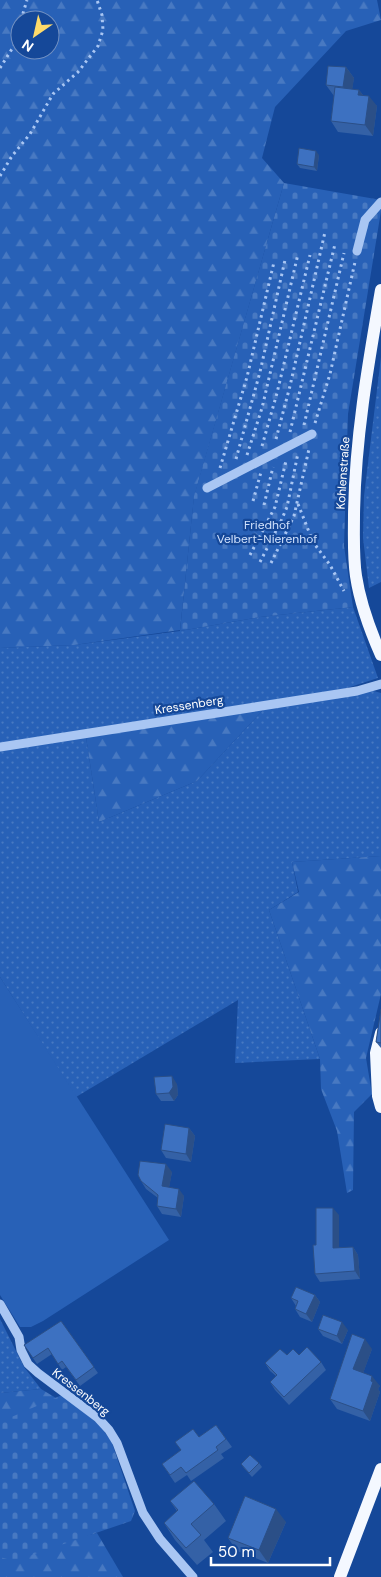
<svg xmlns="http://www.w3.org/2000/svg" width="381" height="1577" viewBox="0 0 381 1577" font-family="'DM Sans',sans-serif">
<style>
.grass{fill:url(#grass-dots)}
.forest{fill:url(#forest-firs);fill-rule:evenodd}
.cemetery{fill:url(#cemetery-stones)}
.garden{fill:#2861b7}
.lines{fill:none;stroke-linecap:round;stroke-linejoin:round}
.path{stroke:#a9c6f3;stroke-width:3;stroke-dasharray:2.5 4;stroke-linecap:butt}
.minor{stroke:#a9c6f3;stroke-width:9}
.major{stroke:#f4f8ff;stroke-width:12}
.wall{fill:#3461a6}
.shaded-wall{fill:#2b4f87}
.building{fill:#3d71c1;stroke:#2b4f87}
.labels{text-anchor:middle;dominant-baseline:central;stroke-width:4.5;stroke-linejoin:round;paint-order:stroke}
.street-label{font-size:12px;fill:#fff;stroke:#154899}
.park-label{font-size:12px;fill:#d1e2fd;stroke:#154899}
</style>
<defs>
<pattern id="grass-dots" width="8" height="8" patternUnits="userSpaceOnUse" patternTransform="scale(1.25)"><rect width="8" height="8" fill="#2861b7"/><path d="M2 2h.1M6 6h.1" fill="none" stroke="#4879c2" stroke-width="1.8" stroke-linecap="round"/></pattern>
<pattern id="forest-firs" width="22" height="20" patternUnits="userSpaceOnUse" patternTransform="scale(1.25)"><rect width="22" height="20" fill="#2861b7"/><path d="M5 1l3.5 6h-7zM16 11l3.5 6h-7z" fill="#4879c2"/></pattern>
<pattern id="cemetery-stones" width="16" height="16" patternUnits="userSpaceOnUse" patternTransform="scale(1.25)"><rect width="16" height="16" fill="#2861b7"/><path d="M2 7V4a2 2 0 0 1 4 0v3zM10 15v-3a2 2 0 0 1 4 0v3z" fill="#4879c2"/></pattern>
</defs>
<rect width="100%" height="100%" fill="#154899"/>
<g class="grass">
<path d="M381,357V582L369,588L363,538L364,496Z"/>
<path d="M353,607L378,678L344,689L0,743V648L74,645L180,631L260,617Z"/>
<path d="M370,690L381,693V856L292,862L298,892L269,910L320,1059L235,1063L238,1000L76,1097L0,977V751L86,737L99,822L197,781L264,709Z"/>
<path d="M0,1319L24,1367L41,1389L0,1393Z"/>
</g>
<g class="forest">
<path d="M0,0H377L381,20L346,31L275,107L262,158L284,183L194,497L180,630L74,645L0,648ZM20,20H50V50H20Z"/>
<path d="M264,709L197,781L99,822L86,737Z"/>
<path d="M381,856V994L366,1058L372,1094L354,1112L353,1190L347,1193L337,1131L321,1089L320,1059L269,910L299,892L292,862Z"/>
<path d="M41,1389L66,1404L0,1423V1393Z"/>
<path d="M97,1533L123,1577H0V1556Z"/>
</g>
<g class="cemetery">
<path d="M284,183L381,200V211L348,414L344,546L353,607L260,617L180,631L194,496Z"/>
<path d="M62,1395L101,1426L112,1443L135,1511L131,1521L14,1561L0,1557V1422Z"/>
</g>
<path class="garden" d="M0,977L169,1240L43,1321L31,1327H20L0,1295Z"/>
<g class="lines">
<g class="path">
<path d="M21,20L27,0"/>
<path d="M0,68L15,44L20,24"/>
<path d="M0,176L12,156L30,134L53,94L78,72L98,46L103,30L102,15L97,0"/>
<path d="M315,423L330,374L355,262"/>
<path d="M304,425L344,253"/>
<path d="M290,432L335,244"/>
<path d="M276,439L290,386L325,232"/>
<path d="M262,446L277,393L310,255"/>
<path d="M247,455L262,408L298,254"/>
<path d="M236,459L260,372L285,260"/>
<path d="M220,468L247,377L274,262"/>
<path d="M253,501L261,472"/>
<path d="M298,504L313,542L330,565L344,591"/>
<path d="M264,505L273,467"/>
<path d="M250,555L275,507L286,461"/>
<path d="M260,562L281,521L287,507L298,453"/>
<path d="M271,563L294,516L309,449"/>
</g>
<g class="minor">
<path d="M357,251L365,220L381,202"/>
<path d="M207,488L312,434"/>
<path d="M0,747L357,691L381,684"/>
<path d="M0,1304L19,1337L21,1350L28,1364L38,1373L98,1418L109,1430L117,1443L143,1513L160,1539L193,1577"/>
</g>
<g class="major">
<path d="M381,290C368,365 355,439 354,515C354,535 353,556 356,576C360,603 370,630 381,655"/>
<path d="M381,1033L376,1053L378,1096L381,1107"/>
<path d="M340,1577L381,1469"/>
</g>
</g>
<g class="wall">
<path d="M346,67L354,78L352,89L359,90L363,95L377,106L373,136L338,132L331,121L334,96L326,85Z"/>
<path d="M319,155L317,171L300,168L297,164Z"/>
<path d="M381,1009V1048L376,1042Z"/>
<path d="M177,1084L178,1095L174,1101H161L156,1094Z"/>
<path d="M189,1128L195,1136L191,1162L166,1158L161,1150Z"/>
<path d="M172,1172L169,1187L184,1196L181,1217L162,1214L157,1206L158,1198L146,1189L141,1181Z"/>
<path d="M339,1215V1248L353,1247L358,1255L360,1279L320,1282L315,1274L316,1245Z"/>
<path d="M315,1295L320,1302L312,1322L300,1317L295,1309L296,1306L291,1298Z"/>
<path d="M61,1321L98,1373L80,1386L66,1367L62,1370L52,1354L37,1364L24,1345Z"/>
<path d="M318,1329L348,1330L342,1344L323,1336Z"/>
<path d="M372,1349L363,1373L380,1386L378,1389L380,1392L370,1421L337,1409L330,1399Z"/>
<path d="M287,1355H299L321,1362L326,1370L289,1405L275,1390L270,1382L276,1376L270,1371L265,1363Z"/>
<path d="M216,1425L232,1447L221,1454L224,1458L191,1481L187,1475L175,1483L162,1464Z"/>
<path d="M259,1463L262,1467L252,1477L244,1468L241,1464Z"/>
<path d="M170,1501L214,1504L226,1521L204,1540L213,1552L197,1565L175,1540L164,1523L177,1511Z"/>
<path d="M286,1522L268,1563L237,1551L228,1538Z"/>
</g>
<g class="shaded-wall">
<path d="M346,67L354,78L351,98L343,87Z"/>
<path d="M359,90L367,100L358,95Z"/>
<path d="M369,96L377,106L373,136L365,125Z"/>
<path d="M316,151L319,155L317,171L314,167Z"/>
<path d="M172,1076L177,1084L178,1095L174,1101L169,1093Z"/>
<path d="M189,1128L195,1136L191,1162L186,1154Z"/>
<path d="M166,1164L172,1172L168,1194L162,1186Z"/>
<path d="M179,1189L184,1196L181,1217L176,1209Z"/>
<path d="M333,1208L339,1215V1256L333,1248Z"/>
<path d="M353,1247L358,1255L360,1279L355,1271Z"/>
<path d="M315,1295L320,1302L312,1322L306,1314Z"/>
<path d="M342,1322L348,1330L342,1344L337,1336Z"/>
<path d="M365,1339L372,1349L361,1379L353,1369Z"/>
<path d="M372,1376L380,1386L378,1389L380,1392L370,1421L363,1411Z"/>
<path d="M276,1509L286,1522L268,1563L259,1550Z"/>
</g>
<g class="building">
<path d="M328,66L346,67L343,87L326,85Z"/>
<path d="M335,87L359,90L358,95L369,96L365,125L331,121Z"/>
<path d="M299,148L316,151L314,167L297,164Z"/>
<path d="M381,1009V1043L376,1042Z"/>
<path d="M172,1076L173,1087L169,1093L156,1094L154,1077Z"/>
<path d="M165,1124L189,1128L186,1154L161,1150Z"/>
<path d="M140,1161L166,1164L162,1186L179,1189L176,1209L157,1206L158,1195L141,1181L138,1175Z"/>
<path d="M316,1208H333V1248L353,1247L355,1271L315,1274L313,1245H316Z"/>
<path d="M296,1287L315,1295L306,1314L295,1309L298,1301L291,1298Z"/>
<path d="M323,1315L342,1322L337,1336L318,1329Z"/>
<path d="M61,1321L94,1367L76,1380L62,1361L58,1364L48,1348L33,1358L24,1345Z"/>
<path d="M352,1334L365,1339L353,1369L372,1376L371,1381L373,1382L363,1411L330,1399Z"/>
<path d="M307,1347L321,1362L284,1397L270,1382L277,1375L265,1363L280,1349L287,1355L293,1349L299,1355Z"/>
<path d="M216,1425L226,1439L216,1447L218,1450L186,1473L181,1467L170,1475L162,1464L181,1450L175,1442L193,1429L199,1437Z"/>
<path d="M250,1455L259,1463L249,1473L241,1464Z"/>
<path d="M194,1481L214,1504L191,1524L201,1535L186,1548L164,1523L178,1510L170,1501Z"/>
<path d="M245,1496L276,1509L259,1550L228,1538Z"/>
</g>
<g class="labels">
<g class="street-label">
<text transform="translate(343 473) rotate(-86)">Kohlenstraße</text>
<text transform="translate(189 705) rotate(-9)">Kressenberg</text>
<text transform="translate(81 1392) rotate(38)">Kressenberg</text>
</g>
<g class="park-label">
<text x="267" y="525">Friedhof<tspan x="267" dy="14">Velbert-Nierenhof</tspan></text>
</g>
</g>
<g transform="translate(35 35) rotate(214)"><circle r="24" fill="#154899" stroke="#7391c2"/>
<path d="M0-4L9 19L0 12L-9 19Z" fill="#ffdb6a"/>
<text y="-8" font-size="14" font-weight="bold" text-anchor="middle" fill="#ffffff">N</text>
</g>
<path d="M211 1557v8h119v-8" fill="none" stroke="#ffffff" stroke-width="2.5"/>
<text x="218" y="1557" font-size="15" fill="#ffffff" stroke="#154899" stroke-width="4" paint-order="stroke">50 m</text>
</svg>
